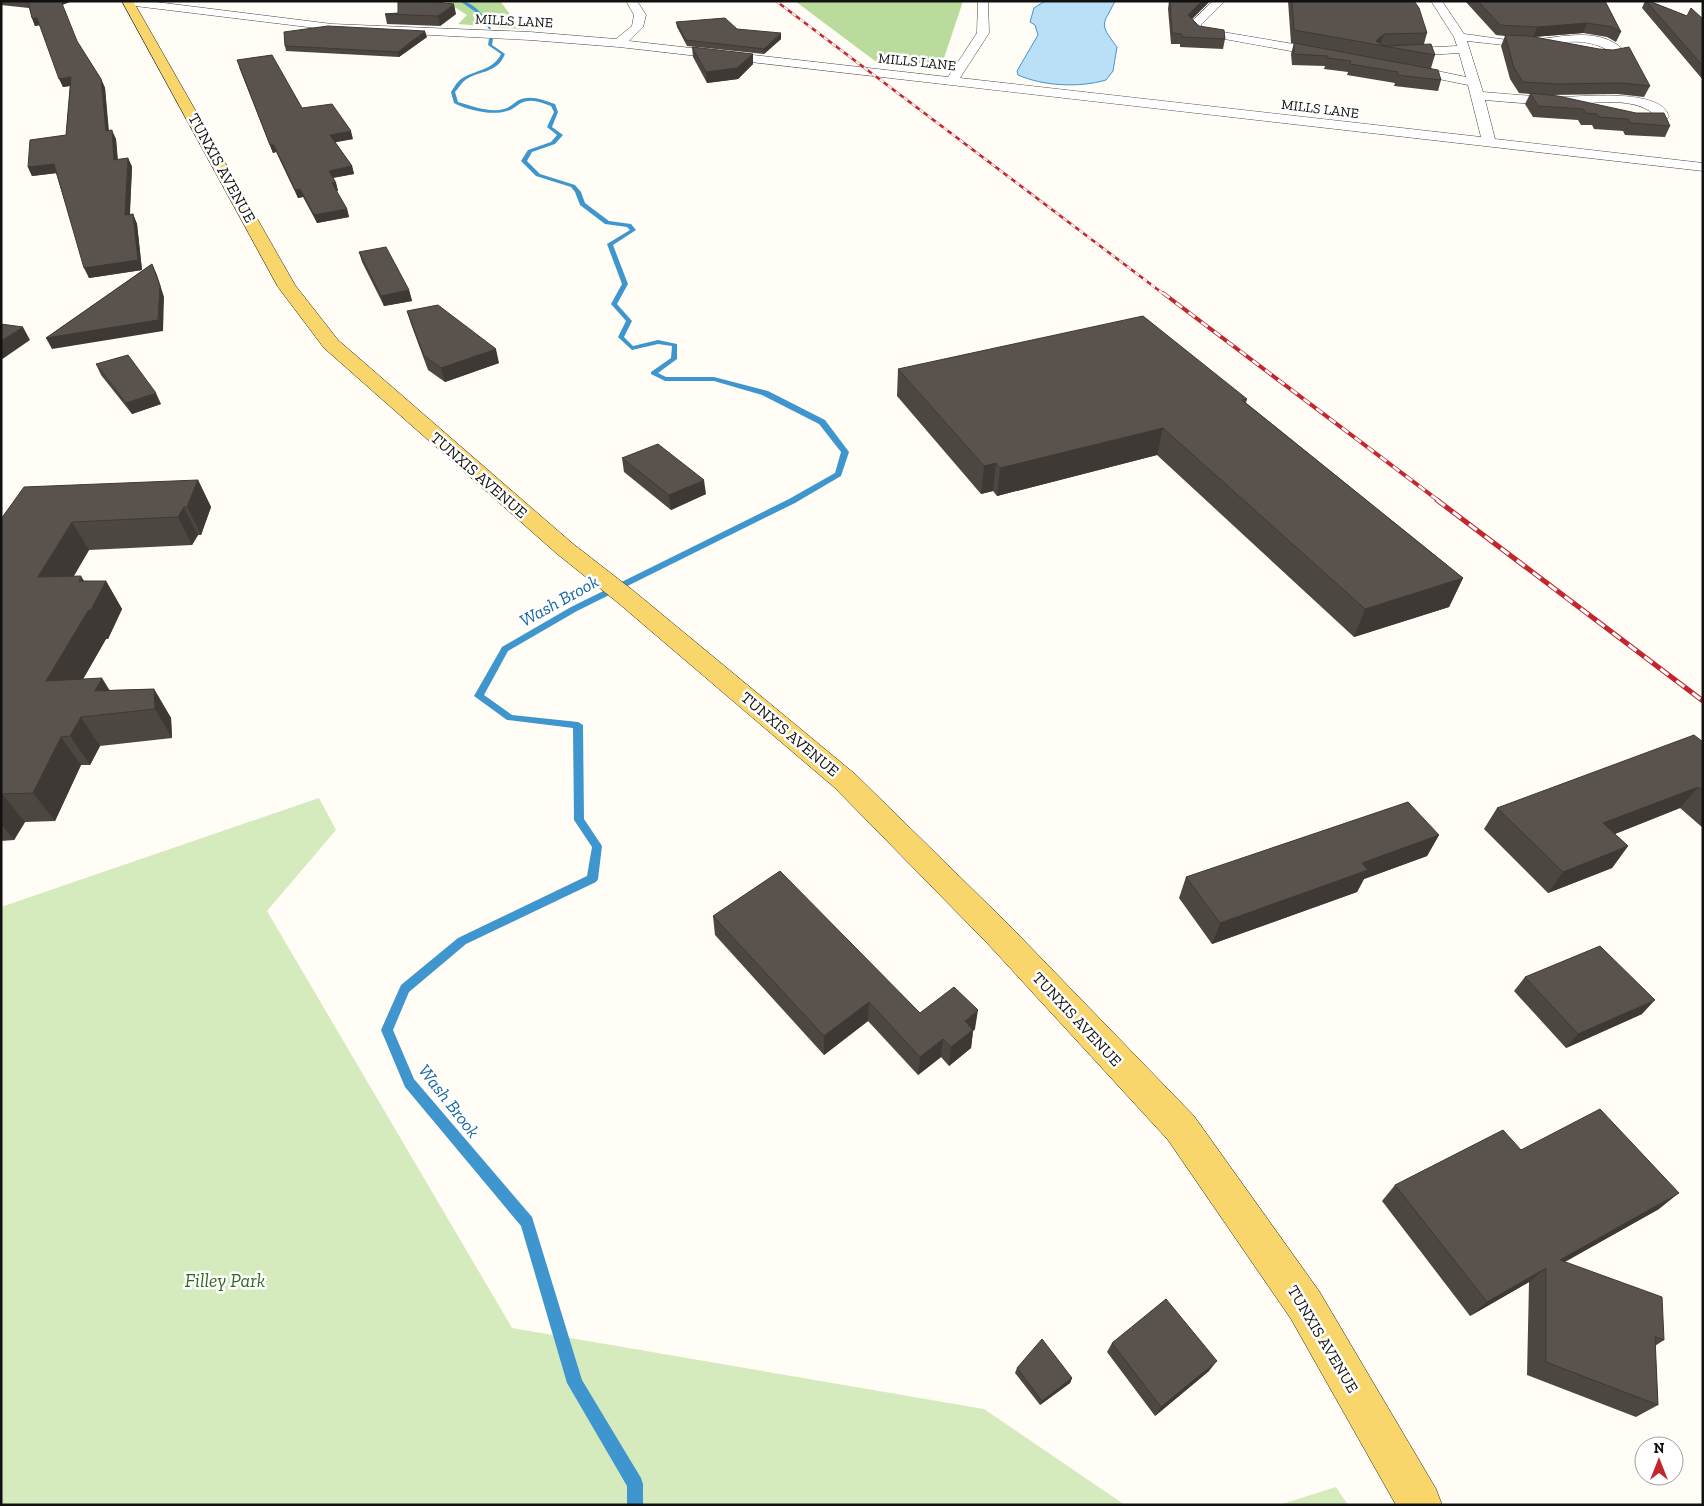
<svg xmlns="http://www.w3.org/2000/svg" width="1704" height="1506" viewBox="0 0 1704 1506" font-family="'Zilla Slab',serif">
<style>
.green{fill:#d5ebbd}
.forest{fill:#b9dc9c}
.water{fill:#b9e0f7;stroke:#3f96cf}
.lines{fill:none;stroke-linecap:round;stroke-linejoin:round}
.stream{fill:#3f96cf;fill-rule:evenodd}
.minor-casing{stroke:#444;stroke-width:1}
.major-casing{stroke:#222;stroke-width:1}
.minor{fill:#fff;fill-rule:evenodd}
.major{fill:#f9d66b;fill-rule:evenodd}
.rail-far2-casing{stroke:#c4262e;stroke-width:2.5}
.rail-far1-casing{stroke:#c4262e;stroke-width:4}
.rail-casing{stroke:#c4262e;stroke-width:5}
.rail-far2{stroke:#fff;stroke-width:2;stroke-dasharray:5;stroke-linecap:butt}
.rail-far1{stroke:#fff;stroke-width:2.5;stroke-dasharray:8;stroke-linecap:butt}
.rail{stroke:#fff;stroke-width:3;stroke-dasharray:10;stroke-linecap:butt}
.wall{fill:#4d4742}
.shaded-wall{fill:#3f3936}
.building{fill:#5a524d;stroke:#3f3936}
.labels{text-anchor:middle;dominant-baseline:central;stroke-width:5;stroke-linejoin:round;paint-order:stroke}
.far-street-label{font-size:14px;fill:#111;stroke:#fff}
.street-label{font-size:16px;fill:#111;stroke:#fff}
.water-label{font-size:18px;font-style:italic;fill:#1768a6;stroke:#fff}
.near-park-label{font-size:19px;font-style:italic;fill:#2f6b1f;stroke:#fff}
</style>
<rect width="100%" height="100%" fill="#fffdf5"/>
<g class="green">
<path d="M319,798L336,830L267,911L512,1328L984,1409L1125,1505H1V907Z"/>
<path d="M1336,1487L1348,1505H1279Z"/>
</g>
<g class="forest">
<path d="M445,1H500L521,29L458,24L467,15Z"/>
<path d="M795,1H963L941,67L875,61Z"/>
</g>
<path class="water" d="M1045,1H1115C1103,26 1098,22 1117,47L1113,71L1106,80C1079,88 1043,86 1018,75L1017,71L1038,35L1035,25L1030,22L1034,8Z"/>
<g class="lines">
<g class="stream">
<path d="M460,1C473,1 487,18 491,29H489L477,13Z"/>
<path d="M491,38L493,39L492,45L505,54C496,76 477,69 463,82C460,85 458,89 455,92L458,102C472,106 489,113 504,109C509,108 513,104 517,101C530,94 542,100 555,104L558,112L552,127L563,135L555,144L532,152L527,161L540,174L575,185L581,192L585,203L609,221L631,224L636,230L613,245L628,284L617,304L632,321L624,337L633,346L658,340L677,344V359L658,373L666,377H714L768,391L825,420L849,452L841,476L795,503L577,611L508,651L484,695L512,715L578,722L583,725L584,819L602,846L598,879L596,882L466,944L409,992L393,1030L414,1079L532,1217L582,1380L641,1478L643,1484V1505H627V1486L567,1383L521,1226L405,1087L381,1030L401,985L458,938L587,876L592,847L574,820L573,728L507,720L474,696L502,647L571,607L789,499L835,473L841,452L819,424L762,395L714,381H665L651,374V372L671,358L672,346L658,344L632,350L619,338L618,337L626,321L611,304L622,284L607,244L630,230L627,227L605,224L580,205L575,192L571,187L536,176L521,161L528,150L551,142L557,135L547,127L554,112L551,106C541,102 531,98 521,103C516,106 512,110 507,111C492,116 467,110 454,103L451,92C454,88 456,83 461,79C474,70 493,71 501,54L488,45L489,39Z"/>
</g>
<defs>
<g id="minor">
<path d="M148,1L332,24L530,32L616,39L632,26L634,15L626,1H637L646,15L643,27L629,41L948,77L977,33L978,1H988L989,33L960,78L1481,137L1468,85L1404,72L1398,68L1404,64L1466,77L1459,53L1395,57L1389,53L1395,49L1457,46L1454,37L1431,1H1442L1464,34C1484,36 1508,42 1529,40C1560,38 1603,24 1627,54C1619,62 1596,59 1586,57L1584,54L1586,51H1609C1590,39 1568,41 1546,44L1545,48L1541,49L1467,41L1483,92C1506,94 1529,96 1553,97C1576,98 1662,86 1669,117C1659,128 1638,123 1625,120L1623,117L1625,114L1655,115C1630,93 1584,106 1554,105C1531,104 1508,102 1485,100L1495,139L1703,163V171L619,47L530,40L332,30L127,5L122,2Z"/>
<path d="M1213,1H1225L1201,25L1205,29L1329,50L1335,54L1329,58L1197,34L1188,25Z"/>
</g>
<path id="major" d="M122,1H133L295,285L338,340L572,543L635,592L855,774L1010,926L1194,1116L1319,1291L1436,1489L1442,1505H1396L1291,1319L1168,1140L988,944L835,788L617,602L556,553L324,348L278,287Z"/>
</defs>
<use href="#minor" class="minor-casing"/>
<use href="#major" class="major-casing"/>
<use href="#minor" class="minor"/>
<use href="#major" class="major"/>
<defs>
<path id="rail-far2" d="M776,1L1165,295"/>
<path id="rail-far1" d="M1163,293L1439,501"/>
<path id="rail" d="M1437,500L1703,701"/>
</defs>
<use href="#rail-far2" class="rail-far2-casing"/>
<use href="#rail-far1" class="rail-far1-casing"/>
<use href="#rail" class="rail-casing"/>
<use href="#rail-far2" class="rail-far2"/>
<use href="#rail-far1" class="rail-far1"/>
<use href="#rail" class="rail"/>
</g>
<g class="wall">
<path d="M1,1H72L62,5L77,42L101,79L105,88L109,131L116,139L118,160L128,158L132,167L130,214H133L137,224L142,270L89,278L56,173L32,176L28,167L66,135L70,86L63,87L40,25L35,26L32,18L29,8L1,5Z"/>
<path d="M1169,1H1210L1192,19L1199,26L1225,39L1223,49L1180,47V44H1171L1168,9Z"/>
<path d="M1288,1H1414L1427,33L1424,44L1435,55L1431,68L1441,80L1438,91L1394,86L1395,83L1347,75L1348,72L1324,69L1325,66L1292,65L1291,54L1294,43H1291Z"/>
<path d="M1465,1H1605L1621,32L1616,42L1607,37L1583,33L1533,37L1650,86L1644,97L1617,94L1552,95L1670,126L1665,137L1625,135L1623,131L1594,129L1592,125H1581L1578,120L1533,117L1525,104L1530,94L1519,93L1510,79L1501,46L1505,36L1496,35Z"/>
<path d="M1645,1H1649L1687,16L1703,19V80L1642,8Z"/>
<path d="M398,13L456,14L440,26L387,24L385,14Z"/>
<path d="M676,22L737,29L781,39L764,54L687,46L677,27Z"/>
<path d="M427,37L399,57L286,51L285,46Z"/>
<path d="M692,47L753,64L738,79L707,83L693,57Z"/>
<path d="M239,67L302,108L353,139L335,142L352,166L354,174L333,178L336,183L338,191H336L347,209L349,217L317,223L303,197L298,198L276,152L273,153Z"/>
<path d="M359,252L409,290L412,301L384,306L362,262Z"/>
<path d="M407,311L499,363L445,382L428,370L411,324Z"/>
<path d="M96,364L161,404L132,414L101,375Z"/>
<path d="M898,369L1247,399L1246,403L1463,578L1449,607L1354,637L1157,455L997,496L993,491L981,494L897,396Z"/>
<path d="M622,458L706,494L671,510L624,472Z"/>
<path d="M198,480L211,507L201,535H198L192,545L89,550L74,576L84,581H106L122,609L108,639H106L83,679L110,690L154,689L171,718L172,738L100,746L90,765H81L55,821L25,822L14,840L1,841V519Z"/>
<path d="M1703,742V828L1680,808L1615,834L1628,846L1612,868L1548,893L1484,829L1497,808Z"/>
<path d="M1439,835L1427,856L1364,879L1357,892L1212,944L1179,898L1186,877Z"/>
<path d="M713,916L920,1013L975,1029L973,1031L971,1048L949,1066L941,1057L918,1075L868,1021L824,1055L715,935Z"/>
<path d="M1525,977L1642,1014L1566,1048L1514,991Z"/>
<path d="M1521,1150L1659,1209L1565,1262L1664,1340L1655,1346L1658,1405L1636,1417L1527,1375L1529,1282L1470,1316L1382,1201L1395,1185Z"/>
<path d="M1112,1343L1209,1371L1155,1416L1107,1352Z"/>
<path d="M1017,1368L1072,1378L1070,1383L1040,1405L1015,1373Z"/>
</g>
<g class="shaded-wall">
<path d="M61,1H72L62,5Z"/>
<path d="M1202,1H1210L1186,25L1188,15Z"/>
<path d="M454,4L456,14L440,26L438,16Z"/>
<path d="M32,18H37L40,25L35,26Z"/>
<path d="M1587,23L1583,33L1533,37L1537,27Z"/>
<path d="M425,31L427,37L399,57L398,52Z"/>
<path d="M781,33V39L764,54V49Z"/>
<path d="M1384,34L1380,46L1376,41Z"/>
<path d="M753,54V64L738,79L707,83L706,72Z"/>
<path d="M71,77L75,85L63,87L59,79Z"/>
<path d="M101,79L105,88L109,140L106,131Z"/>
<path d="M112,130L116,139L118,169L114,160Z"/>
<path d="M351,131L353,139L332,143L330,135Z"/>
<path d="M270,145H274L276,152L273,153Z"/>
<path d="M128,158L132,167L129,225L125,215Z"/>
<path d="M54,164L58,173L32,176L28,167Z"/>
<path d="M352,166L354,174L331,178L329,171Z"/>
<path d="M332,183H336L338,191H335Z"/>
<path d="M300,189L303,197L298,198L295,190Z"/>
<path d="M347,209L349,217L317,223L314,215Z"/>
<path d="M133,214L137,224L142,270L89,278L84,268Z"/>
<path d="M152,264L157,275L164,297L163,331L52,349L46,338Z"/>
<path d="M409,290L412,301L384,306L381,296Z"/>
<path d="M23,327L30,340L1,360V341Z"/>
<path d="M496,349L499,363L445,382L441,368Z"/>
<path d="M156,393L161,404L132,414L126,403Z"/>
<path d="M1163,428L1157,455L997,496L1000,468Z"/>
<path d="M996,463L993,491L981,494L984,466Z"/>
<path d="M198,480L211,507L201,535L187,507Z"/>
<path d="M704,480L706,494L671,510L669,495Z"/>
<path d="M184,507L198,535L192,545L178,517Z"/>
<path d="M72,522L89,550L56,605L38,577Z"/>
<path d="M81,576L96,600L106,581L122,609L108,639H106L66,709L46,681Z"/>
<path d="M1463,578L1449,607L1354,637L1365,609Z"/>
<path d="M102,678L120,707L95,691Z"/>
<path d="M154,689L171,718L172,738L155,709Z"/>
<path d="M81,717L100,746L90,765L70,736Z"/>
<path d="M61,737L81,765L55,821L33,793Z"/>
<path d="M1698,787L1680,808L1587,845L1603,823Z"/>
<path d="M2,794L25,822L14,840L1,824Z"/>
<path d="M1439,835L1427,856L1364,879L1357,892L1212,944L1220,923L1362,863Z"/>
<path d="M1628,846L1612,868L1548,893L1563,872Z"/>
<path d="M1655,1000L1642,1014L1566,1048L1578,1034Z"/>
<path d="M869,1002L868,1021L824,1055V1036Z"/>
<path d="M978,1010L975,1029L973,1031L971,1048L949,1066L951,1047L965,1021Z"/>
<path d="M943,1039L941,1057L918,1075L920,1057Z"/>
<path d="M1679,1193L1659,1209L1546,1272L1560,1260Z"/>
<path d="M1546,1268L1529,1282L1470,1316L1487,1302Z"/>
<path d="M1217,1361L1209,1371L1155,1416L1161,1407Z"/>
<path d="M1072,1378L1070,1383L1040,1405L1042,1401Z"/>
</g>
<g class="building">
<path d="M28,1H61L77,41L101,79L106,131L112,130L114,160L128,158L125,215L133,214L138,260L84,268L54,164L28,167L30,140L66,135L71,77L59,79L37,18H32Z"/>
<path d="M398,1H428L454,4L438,16L385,14L398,13Z"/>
<path d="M1170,1H1202L1188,15L1199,26L1224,30L1225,39L1182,37V34L1172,33Z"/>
<path d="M1292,1H1414L1419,8L1427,33L1384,34L1376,41L1384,46L1431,44L1435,55L1294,30Z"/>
<path d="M1478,1H1605L1621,32L1612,27L1587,23L1537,27L1500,25Z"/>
<path d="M1646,1H1649L1687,16L1691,8L1703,19V66Z"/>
<path d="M725,18L737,29L781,33L764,49L686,40L676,22Z"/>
<path d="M328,26L425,31L398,52L285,46L284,32Z"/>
<path d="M1505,35L1529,36L1599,49L1613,50L1629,47L1650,86L1622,83L1558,84L1523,82L1514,68Z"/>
<path d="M1294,43L1438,70L1441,80L1397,75L1398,72L1350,64L1351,61L1327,58L1328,56L1294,54Z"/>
<path d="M692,47L753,54L737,68L706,72Z"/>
<path d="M272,55L302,108L332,104L351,131L330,135L352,166L329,171L336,183H332L347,209L314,215L300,189L295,190L274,145H270L237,60Z"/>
<path d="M1530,93L1558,96L1636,113H1664L1670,126L1631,123L1628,119L1599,117L1597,114L1586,113L1583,109L1538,106Z"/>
<path d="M386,247L409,290L381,296L359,252Z"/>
<path d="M152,264L160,286L158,320L46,338Z"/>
<path d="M438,305L496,349L441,368L424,356L407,311Z"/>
<path d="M1143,316L1247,399L1242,400L1463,578L1365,609L1163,428L1000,468L996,463L984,466L898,369Z"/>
<path d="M1,324L23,327L1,341Z"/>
<path d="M128,355L156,393L126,403L96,364Z"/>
<path d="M658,444L704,480L669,495L622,458Z"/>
<path d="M198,480L187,507H184L178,517L72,522L38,577L81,576L79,581H106L91,610L88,611L46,681L102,678L95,691L154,689L155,709L81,717L70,736L61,737L33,793L2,794L1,795V519L24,487Z"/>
<path d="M1694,735L1703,742V791L1698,787L1603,823L1628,846L1563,872L1497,808Z"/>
<path d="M1408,802L1439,835L1362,863L1368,870L1220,923L1186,877Z"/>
<path d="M780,871L920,1013L954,987L978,1010L965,1021L973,1030L951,1047L943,1039L920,1057L869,1002L824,1036L713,916Z"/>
<path d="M1600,946L1655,1000L1578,1034L1525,977Z"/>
<path d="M1600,1109L1679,1193L1560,1260L1662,1297L1664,1340L1655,1337L1658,1405L1546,1362V1268L1487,1302L1395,1185L1503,1130L1521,1150Z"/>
<path d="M1166,1299L1217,1361L1161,1407L1112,1343Z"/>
<path d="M1042,1339L1072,1378L1042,1401L1017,1368Z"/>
</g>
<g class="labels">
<g class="far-street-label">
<text transform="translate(514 21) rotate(3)">MILLS LANE</text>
<text transform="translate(917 62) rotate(6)">MILLS LANE</text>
<text transform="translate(1320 109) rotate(7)">MILLS LANE</text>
</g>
<g class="street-label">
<text transform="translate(222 168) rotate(61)">TUNXIS AVENUE</text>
<text transform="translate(479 475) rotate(41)">TUNXIS AVENUE</text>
<text transform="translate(790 734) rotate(40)">TUNXIS AVENUE</text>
<text transform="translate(1077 1019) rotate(47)">TUNXIS AVENUE</text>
<text transform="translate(1323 1339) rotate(59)">TUNXIS AVENUE</text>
</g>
<g class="water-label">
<text transform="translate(559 601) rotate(-29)">Wash Brook</text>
<text transform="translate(449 1101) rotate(52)">Wash Brook</text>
</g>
<g class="near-park-label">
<text x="225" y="1280">Filley Park</text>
</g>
</g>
<rect width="1704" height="1506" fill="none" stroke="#111111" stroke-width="5"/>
<g transform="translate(1659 1461)"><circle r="24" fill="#ffffff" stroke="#a0a0a0"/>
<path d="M0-4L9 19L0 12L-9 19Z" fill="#c4262e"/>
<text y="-8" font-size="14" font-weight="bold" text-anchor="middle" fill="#111111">N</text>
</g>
</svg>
